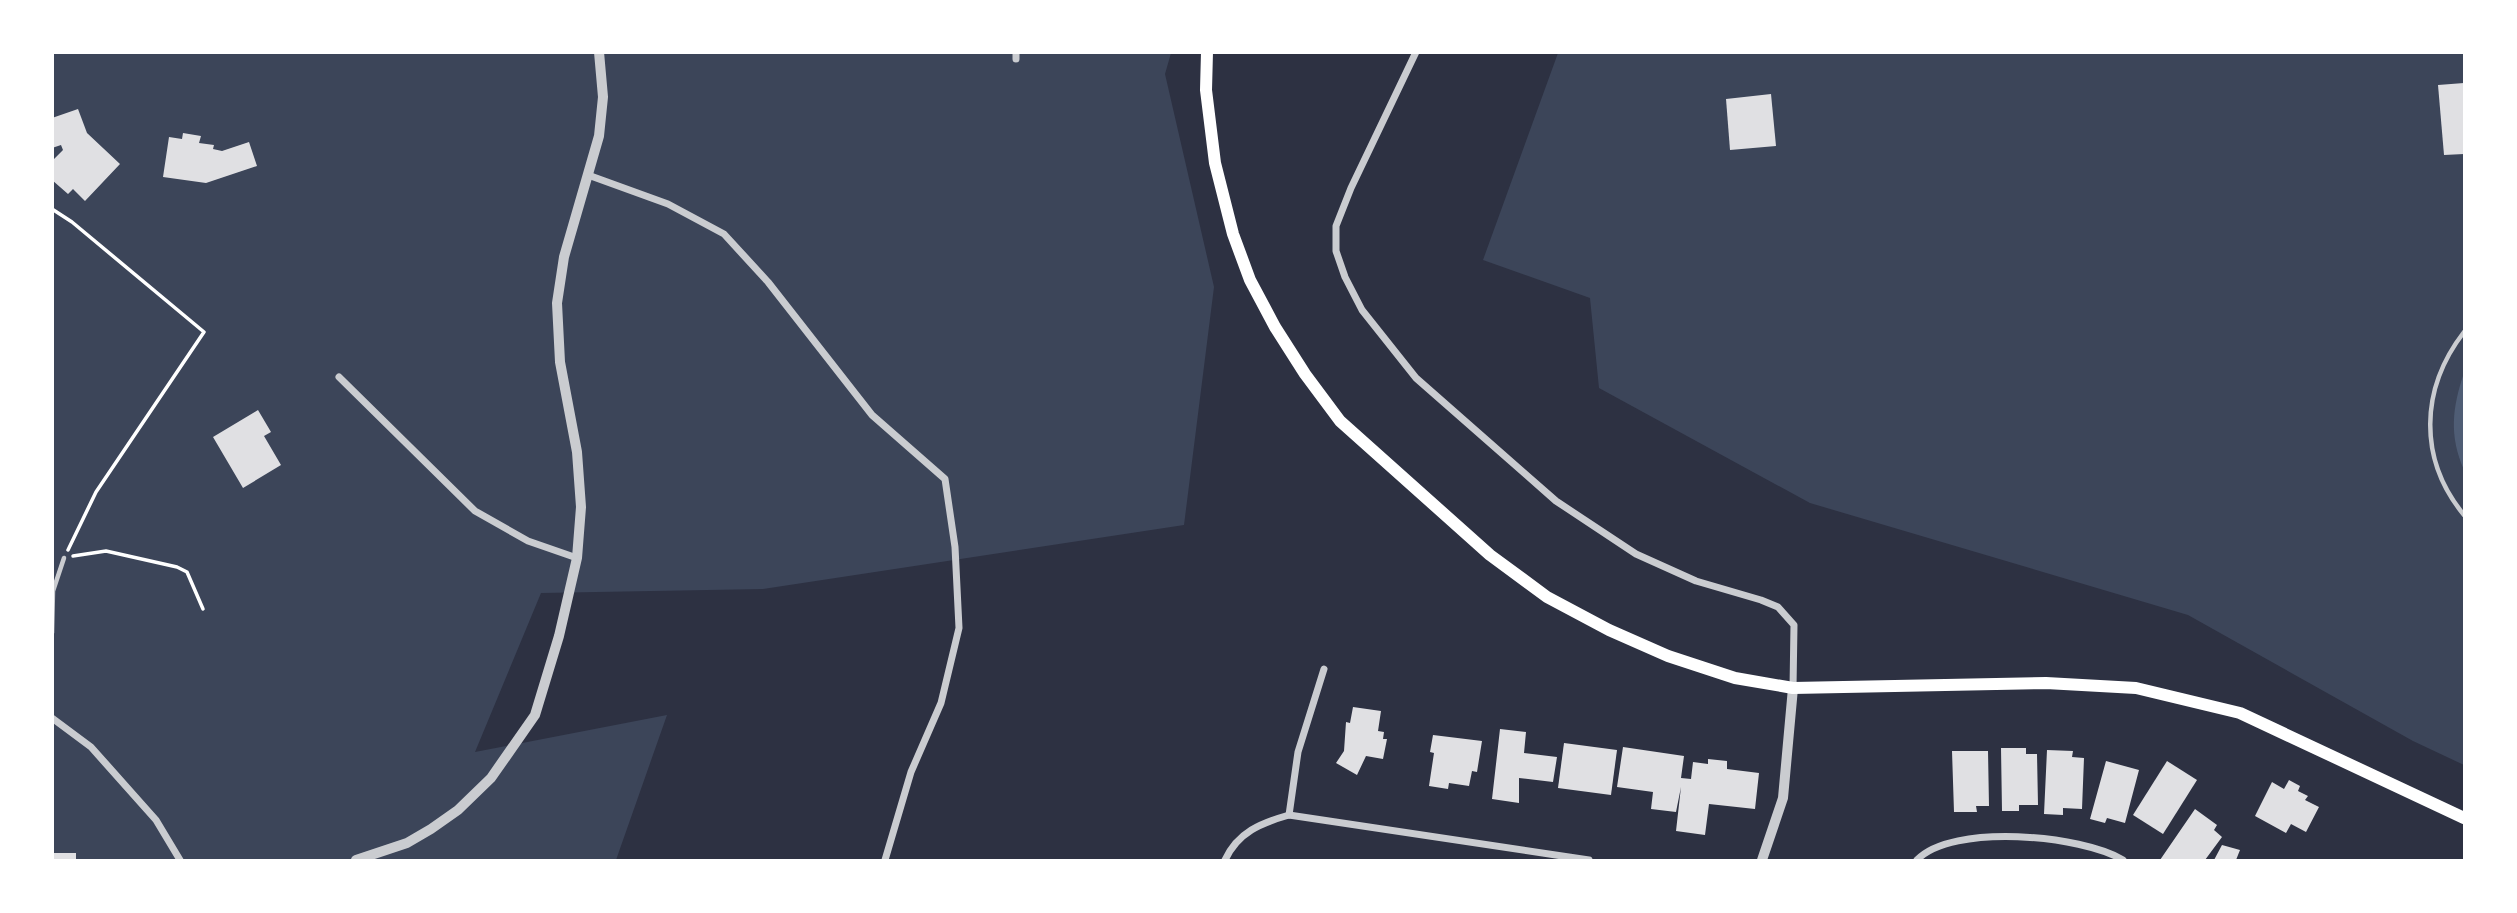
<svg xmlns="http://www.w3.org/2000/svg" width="2517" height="913" viewBox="0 0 2517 913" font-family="Barlow,sans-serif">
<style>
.green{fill:#3c4559}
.water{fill:#4f5d75}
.building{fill:#e0e0e3}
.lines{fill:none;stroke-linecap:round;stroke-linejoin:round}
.path{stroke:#fff;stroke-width:3.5}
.service{stroke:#caccd0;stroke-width:4.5}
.minor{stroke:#caccd0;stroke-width:7}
.tertiary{stroke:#caccd0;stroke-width:10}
.secondary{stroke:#fff;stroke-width:12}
</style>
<rect width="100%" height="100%" fill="#2d3142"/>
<g class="green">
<path d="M53,53H1171L1165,74L1214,287L1184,525L763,589L541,593L475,752L667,715L616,860H53Z"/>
<path d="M1558,53H2464V765L2413,741L2188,615L1810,503L1599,388L1590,298L1483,260Z"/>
</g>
<path class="water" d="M2464,373V470C2449,436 2452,408 2464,373Z"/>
<g class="building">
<path d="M2464,83V154L2444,155L2438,85Z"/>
<path d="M1771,94L1776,146L1730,150L1726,99Z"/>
<path d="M78,109L87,133L120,164L85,201L73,189L68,194L52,180V161L63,150L61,145L52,148V129L54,128L52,118Z"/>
<path d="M183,133L201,136L199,143L214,145L213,149L222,151L249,142L257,166L206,183L163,177L169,137L182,139Z"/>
<path d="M258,410L271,432L264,436L281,465L243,488L213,437Z"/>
<path d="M1353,707L1381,711L1378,731L1384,732L1383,739H1387L1383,759L1366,756L1357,775L1336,763L1344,751L1346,722L1350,723Z"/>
<path d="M1500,729L1526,732L1524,753L1557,757L1553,782L1519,778V803L1492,799Z"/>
<path d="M1433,735L1482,741L1477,772L1472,771L1469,786L1449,783L1448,789L1429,786L1434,753L1430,752Z"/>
<path d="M1564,743L1617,750L1611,795L1558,788Z"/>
<path d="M1623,747L1684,756L1681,778L1691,779L1693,762L1708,764V759L1727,761V769L1759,773L1755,809L1709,804L1705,835L1676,831L1681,787L1676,812L1651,809L1653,792L1617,787Z"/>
<path d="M2001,748H2026V754H2037L2038,805H2019V811H2002Z"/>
<path d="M2047,750L2073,751L2072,757L2084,758L2082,809L2063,808V815L2044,814Z"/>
<path d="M1952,751H1988L1989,806H1976L1977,812H1954Z"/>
<path d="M2106,761L2139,770L2125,823L2107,818L2105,823L2090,819Z"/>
<path d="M2167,761L2197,780L2163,834L2133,815Z"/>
<path d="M2289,780L2300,786L2298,791L2308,796L2305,800L2319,807L2306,832L2291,824L2286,833L2255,816L2272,782L2284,789Z"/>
<path d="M2195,809L2217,825L2214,830L2222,837L2205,860H2160Z"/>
<path d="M2222,845L2240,850L2236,860H2214Z"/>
<rect x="53" y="853" width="23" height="7"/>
</g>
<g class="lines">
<g class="path">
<path d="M52,209L72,222L204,332L96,492L68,550"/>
<path d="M73,556L106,551L177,567L187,572L203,609"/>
</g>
<g class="service">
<path d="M2464,332C2420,389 2418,459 2464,515"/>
<path d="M52,633L53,591L64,558"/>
</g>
<g class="minor">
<path d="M1416,52L1351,188L1336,226V251L1345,277L1362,310L1416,378L1556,501L1636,554L1696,581L1761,600L1778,607L1794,625L1793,688"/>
<path d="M1016,59V52"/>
<path d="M588,175L668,204L724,234L768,282L872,415L945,479L955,547L959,628L941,703L911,772L885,860"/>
<path d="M339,377L475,511L528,541L577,558"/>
<path d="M52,718L91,747L156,820L180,860"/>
<path d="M1289,815L1298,752L1324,669"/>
<path d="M1225,860C1238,832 1261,823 1289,815L1589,860"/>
<path d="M1917,860C1952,823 2082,835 2123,860"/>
</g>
<g class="tertiary">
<path d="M356,860L407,843L431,829L458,810L491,778L535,715L559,636L577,558L581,507L577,452L560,362L557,303L564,257L599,136L603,97L599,52"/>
<path d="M1762,860L1783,798L1793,688"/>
</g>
<path class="secondary" d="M1207,52L1206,90L1215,163L1233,234L1250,280L1275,327L1305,374L1340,421L1490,555L1547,597L1609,630L1668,656L1735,678L1793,688L2046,683L2136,688L2240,713L2464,818"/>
</g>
<rect width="2517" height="913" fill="none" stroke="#ffffff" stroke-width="108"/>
</svg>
